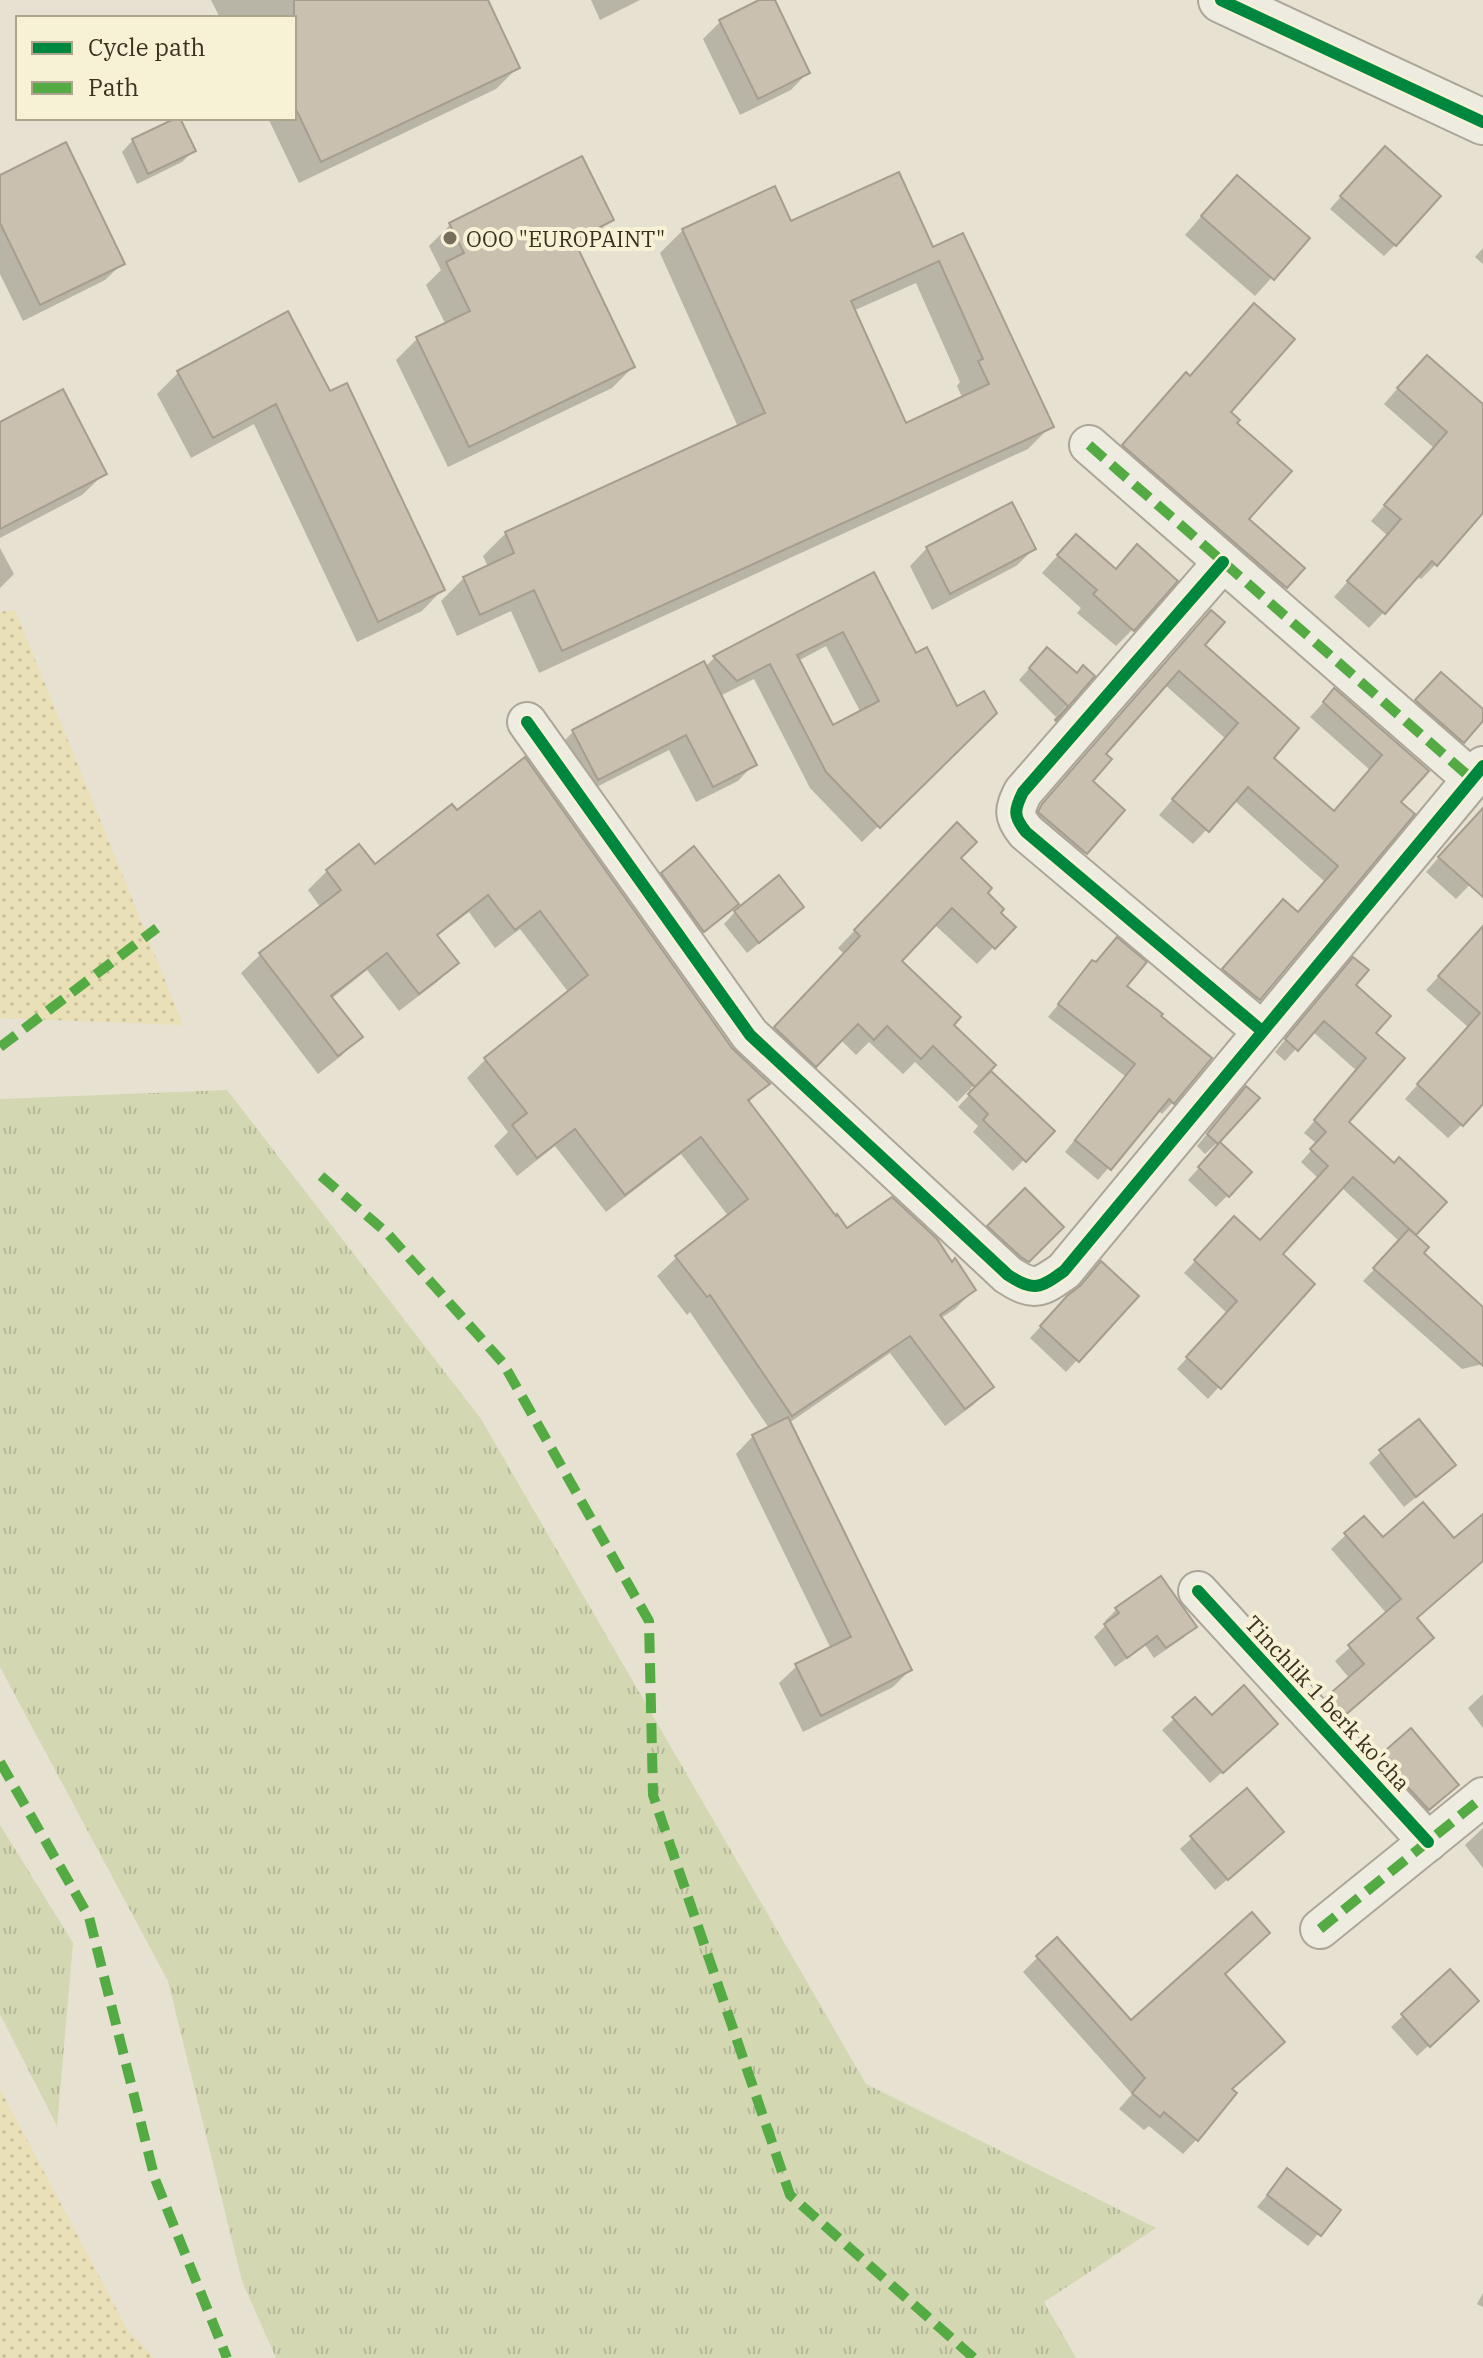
<svg xmlns="http://www.w3.org/2000/svg" width="1483" height="2358" viewBox="0 0 1483 2358" font-family="'IBM Plex Serif',serif">
<style>
.grass{fill:url(#grass-tufts)}
.sand{fill:url(#sand-dots)}
.shadow{fill:#0003;fill-rule:evenodd}
.building{fill:#cac0b0;stroke:#a79d8f;stroke-width:2;fill-rule:evenodd}
.lines{fill:none;stroke-linecap:round;stroke-linejoin:round}
.minor-casing{stroke:#aca698;stroke-width:42}
.tertiary-casing{stroke:#aca698;stroke-width:48}
.minor{stroke:#eeebe1;stroke-width:38}
.tertiary{stroke:#eeebe1;stroke-width:44}
.quiet{stroke:#55ab43;stroke-width:10;stroke-dasharray:20 10;stroke-linecap:butt}
.cycleway-casing{stroke:#f7f1d6;stroke-width:17}
.cycleway{stroke:#00873e;stroke-width:12}
.poi-dot{fill:#786e5d;stroke:#f7f1d6;stroke-width:3}
.labels{text-anchor:middle;dominant-baseline:central;stroke-width:8;stroke-linejoin:round;paint-order:stroke}
.poi-label{font-size:22px;fill:#3c301f;stroke:#f7f1d6;text-anchor:start}
.street-label{font-size:22px;fill:#3c301f;stroke:#f7f1d6}
</style>
<defs>
<pattern id="grass-tufts" width="24" height="20" patternUnits="userSpaceOnUse" patternTransform="scale(2)"><rect width="24" height="20" fill="#d3d7b2"/><path d="M3 7l-1-3M5 7V3M7 7l1-3M15 17l-1-3M17 17v-4M19 17l1-3" fill="none" stroke="#b6b999"/></pattern>
<pattern id="sand-dots" width="8" height="8" patternUnits="userSpaceOnUse" patternTransform="scale(2)"><rect width="8" height="8" fill="#e9e0b7"/><path d="M2 2h.1M6 6h.1" fill="none" stroke="#c9c09d" stroke-width="1.8" stroke-linecap="round"/></pattern>
</defs>
<rect width="100%" height="100%" fill="#e6e1d0"/>
<g class="grass">
<path d="M227,1090L481,1419L866,2084L1156,2228L1044,2302L1076,2358H276L242,2281L168,1981L0,1667V1099Z"/>
<path d="M0,1825L73,1943L57,2126L0,2014Z"/>
</g>
<g class="sand">
<path d="M15,610L183,1025L0,1018V612Z"/>
<path d="M0,2089L128,2331L154,2358H0Z"/>
</g>
<g class="shadow">
<path d="M211,0H486L518,67L496,89L299,183L268,118H294V18H220Z"/>
<path d="M591,0H640L600,20Z"/>
<path d="M763,0H773L808,72L791,90L740,115L703,39L721,21Z"/>
<path d="M133,140L193,151L182,162L137,184L122,152Z"/>
<path d="M1373,160L1395,245L1384,256L1330,209Z"/>
<path d="M0,177L123,263L105,280L23,321L0,274Z"/>
<path d="M1220,195L1307,239L1255,296L1185,235Z"/>
<path d="M611,219L590,240L576,248L633,367L612,388L448,467L396,360L417,339L446,325L426,285L441,270L429,246L450,225Z"/>
<path d="M790,224L932,250L1051,426L1028,449L539,673L511,611L457,636L441,601L464,578L488,567L483,556L506,533L738,427L660,253L683,230ZM916,283L960,382L957,386L963,399L905,425L853,311Z"/>
<path d="M1483,248V264L1475,257Z"/>
<path d="M1412,372L1483,407V510L1436,564L1421,579L1417,576L1369,628L1334,597L1388,536L1371,521L1434,448L1384,404Z"/>
<path d="M178,373L329,393L442,590L422,611L357,642L254,424L191,458L157,394Z"/>
<path d="M1189,378L1229,412L1234,424L1247,519L1302,568L1274,598L1112,457L1174,386Z"/>
<path d="M0,424L104,474L82,495L0,538Z"/>
<path d="M1137,547L1133,629L1116,646L1077,613L1081,608L1042,573L1059,554L1114,570Z"/>
<path d="M0,548L14,574L0,588Z"/>
<path d="M927,548L1034,549L1016,566L932,610L910,566Z"/>
<path d="M874,575L915,656L956,709L994,713L862,842L810,788L754,679L720,696L754,764L738,781L696,802L669,750L581,795L557,748L573,732L705,667L714,658ZM826,646L861,713L832,728L798,661Z"/>
<path d="M1197,626L1202,646L1271,758L1333,812L1370,770L1310,717L1334,691L1426,771L1398,802L1386,845L1258,999L1244,1013L1209,984L1269,916L1297,914L1325,882L1234,800L1193,844L1159,815L1226,739L1164,684L1103,755L1090,781L1122,810L1071,867L1028,821Z"/>
<path d="M1036,661L1076,675L1092,676L1056,717L1019,680Z"/>
<path d="M1430,686L1483,711V718L1451,753L1406,713Z"/>
<path d="M452,806L731,1049L767,1084L748,1103L846,1231L952,1265L974,1290L955,1309L941,1318L992,1387L973,1405L945,1426L890,1353L789,1423L910,1670L893,1687L803,1732L779,1683L797,1666L831,1649L736,1454L753,1436L769,1428L690,1312L687,1315L657,1276L676,1258L729,1217L681,1154L606,1212L555,1146L517,1176L494,1146L508,1132L467,1078L486,1059L569,993L520,929L495,948L469,912L436,937L456,963L437,982L399,1011L367,970L331,999L360,1037L341,1056L318,1074L241,973L260,955L321,908L308,890L327,871L374,867Z"/>
<path d="M1483,807V871L1456,899L1426,872Z"/>
<path d="M940,841L959,858L998,913L1013,927L977,964L934,924L899,961L951,1025L993,1065L970,1089L1052,1131L1013,1171L973,1132L978,1126L958,1107L971,1093L969,1090L957,1102L915,1062L903,1074L869,1042L856,1055L840,1039L798,1082L759,1046L845,955L838,948Z"/>
<path d="M663,874L737,904L691,942L651,885Z"/>
<path d="M735,912L790,918L747,953L724,924Z"/>
<path d="M1483,946V1104L1448,1138L1405,1099L1468,1027L1426,990L1461,952Z"/>
<path d="M1093,962L1124,987L1173,1102L1162,1114L1158,1110L1098,1180L1065,1152L1125,1076L1048,1017Z"/>
<path d="M1342,971L1353,985L1374,1033L1402,1058L1346,1122L1394,1166L1445,1202L1413,1236L1421,1253L1483,1310V1364L1462,1369L1363,1281L1400,1242L1341,1187L1280,1254L1312,1284L1208,1399L1177,1369L1227,1313L1184,1273L1223,1230L1259,1242L1318,1178L1301,1162L1317,1144L1304,1133L1357,1071L1312,1031L1285,1061L1275,1052Z"/>
<path d="M1235,1100L1217,1143L1205,1154L1197,1146Z"/>
<path d="M1209,1157L1228,1195L1216,1207L1188,1180Z"/>
<path d="M1025,1191L1061,1227L1016,1272L978,1238Z"/>
<path d="M1062,1304L1077,1360L1066,1372L1030,1338Z"/>
<path d="M1381,1452L1442,1476L1404,1507L1369,1463Z"/>
<path d="M1483,1516V1560L1415,1619L1417,1652L1328,1729L1313,1713L1350,1679L1335,1661L1387,1614L1331,1549L1364,1518L1383,1540L1454,1541Z"/>
<path d="M1117,1609L1194,1626L1183,1638L1154,1658L1145,1645L1115,1667L1094,1637L1107,1624L1105,1621Z"/>
<path d="M1483,1694V1728L1468,1708Z"/>
<path d="M1211,1718L1264,1735L1210,1783L1162,1730L1174,1719Z"/>
<path d="M1380,1757L1446,1795L1417,1820L1370,1768Z"/>
<path d="M1483,1828V1868L1465,1845Z"/>
<path d="M1192,1838L1270,1843L1215,1890L1180,1849Z"/>
<path d="M1038,1957L1130,2023L1223,1975L1230,2090L1197,2139L1183,2154L1149,2126L1144,2130L1119,2109L1132,2094L1023,1972Z"/>
<path d="M1450,1972L1465,2013L1417,2056L1391,2027Z"/>
<path d="M1287,2171L1338,2210L1308,2246L1257,2207Z"/>
<path d="M1483,2293V2307L1477,2304Z"/>
</g>
<g class="building">
<path d="M294,0H488L520,68L321,162L294,105Z"/>
<path d="M759,0H775L810,73L758,99L719,20Z"/>
<path d="M176,118H180L196,151L148,174L132,139Z"/>
<path d="M66,142L125,264L40,305L0,223V175Z"/>
<path d="M1385,146L1441,196L1396,246L1340,196Z"/>
<path d="M582,156L614,220L574,240L635,367L469,447L416,337L470,311L446,262L464,253L449,223Z"/>
<path d="M899,172L933,247L963,233L1054,427L562,651L534,590L480,615L463,577L514,553L505,532L765,413L682,229L775,186L791,221ZM939,261L983,359L978,361L989,384L906,423L851,301Z"/>
<path d="M1237,175L1310,238L1274,280L1201,216Z"/>
<path d="M1254,303L1295,339L1231,412L1240,420L1237,423L1292,471L1249,519L1305,568L1287,588L1122,445L1186,372L1190,376Z"/>
<path d="M288,311L330,391L347,383L445,590L378,622L276,404L213,438L177,371Z"/>
<path d="M1427,355L1483,404V513L1437,566L1432,561L1385,614L1347,581L1401,519L1384,505L1447,432L1397,388Z"/>
<path d="M63,389L107,474L0,529V422Z"/>
<path d="M1012,502L1036,549L950,594L926,547Z"/>
<path d="M1076,534L1116,569L1137,544L1178,581L1134,631L1093,594L1097,590L1057,555Z"/>
<path d="M874,572L916,653L927,647L957,706L984,691L997,713L880,828L826,772L770,664L737,681L713,656ZM843,632L879,701L833,725L797,655Z"/>
<path d="M1211,610L1225,622L1205,645L1299,728L1274,758L1334,811L1382,755L1323,702L1334,688L1429,771L1401,802L1415,814L1260,1000L1222,969L1283,899L1298,912L1338,866L1248,787L1209,832L1172,799L1238,723L1179,671L1106,754L1112,759L1093,781L1125,810L1087,854L1038,812L1042,804Z"/>
<path d="M1047,647L1077,673L1083,665L1095,676L1056,721L1055,720L1068,706L1029,668Z"/>
<path d="M704,661L757,765L713,787L686,735L598,780L572,730Z"/>
<path d="M1441,672L1483,709V721L1464,743L1415,700Z"/>
<path d="M525,757L732,1048L770,1084L748,1100L836,1216L837,1214L847,1228L892,1197L937,1239L952,1262L955,1258L976,1290L940,1315L994,1387L965,1409L910,1336L792,1416L710,1295L707,1297L675,1256L748,1199L701,1137L625,1195L575,1129L537,1158L512,1125L527,1113L484,1058L588,975L540,911L515,930L488,895L437,935L459,963L419,994L387,953L331,996L363,1037L338,1056L259,953L341,890L326,870L359,844L375,864L452,804L457,810Z"/>
<path d="M1483,808V897L1438,857Z"/>
<path d="M957,822L977,842L961,858L992,888L988,893L1004,909L1001,913L1016,927L995,949L952,908L902,961L961,1017L954,1025L996,1065L975,1087L933,1046L921,1059L887,1026L874,1040L858,1024L816,1067L774,1027L860,936L854,930Z"/>
<path d="M694,846L739,904L704,932L661,873Z"/>
<path d="M779,875L804,907L759,943L734,911Z"/>
<path d="M1483,926V1104L1463,1126L1417,1084L1480,1013L1438,976Z"/>
<path d="M1117,937L1147,962L1127,986L1163,1014L1161,1016L1212,1058L1174,1104L1169,1099L1111,1170L1075,1140L1135,1064L1058,1004L1092,960L1096,962Z"/>
<path d="M1353,957L1369,970L1356,985L1391,1016L1376,1033L1405,1058L1349,1122L1394,1163L1399,1157L1447,1202L1416,1235L1353,1177L1283,1254L1315,1284L1221,1389L1186,1357L1237,1301L1194,1260L1234,1216L1260,1240L1328,1166L1310,1149L1326,1132L1314,1120L1366,1058L1324,1021L1298,1051L1285,1039Z"/>
<path d="M991,1071L1055,1131L1026,1162L983,1120L988,1114L968,1094Z"/>
<path d="M1246,1086L1260,1098L1218,1144L1207,1134Z"/>
<path d="M1220,1142L1252,1172L1229,1197L1198,1167Z"/>
<path d="M1025,1188L1064,1227L1029,1262L1021,1257L987,1226Z"/>
<path d="M1409,1229L1429,1247L1424,1253L1483,1307V1366L1373,1268Z"/>
<path d="M1101,1261L1139,1296L1079,1362L1040,1326L1067,1296L1081,1285Z"/>
<path d="M788,1417L912,1670L821,1716L795,1664L851,1637L752,1435Z"/>
<path d="M1419,1419L1456,1465L1416,1497L1379,1450Z"/>
<path d="M1423,1502L1454,1538L1483,1514V1561L1417,1618L1434,1638L1343,1717L1325,1698L1364,1664L1348,1645L1401,1599L1344,1533L1364,1516L1383,1537Z"/>
<path d="M1161,1576L1197,1627L1166,1648L1157,1636L1127,1658L1104,1624L1119,1613L1115,1608Z"/>
<path d="M1244,1685L1278,1724L1223,1773L1172,1717L1195,1697L1212,1715Z"/>
<path d="M1411,1728L1459,1785L1429,1810L1379,1756Z"/>
<path d="M1247,1788L1284,1832L1228,1880L1190,1836Z"/>
<path d="M1252,1912L1270,1933L1225,1974L1285,2042L1232,2089L1237,2093L1198,2141L1164,2112L1160,2117L1132,2093L1145,2078L1036,1956L1057,1937L1131,2020Z"/>
<path d="M1450,1969L1479,2001L1430,2047L1401,2014Z"/>
<path d="M1287,2168L1341,2210L1321,2236L1267,2195Z"/>
</g>
<g class="lines">
<defs>
<g id="minor">
<path d="M1089,445L1472,779"/>
<path d="M1223,562L1023,792C1014,810 1013,816 1026,832L1262,1031"/>
<path d="M527,722L750,1035L1008,1275C1034,1292 1040,1288 1064,1271L1483,766"/>
<path d="M1198,1591L1428,1842"/>
<path d="M1320,1929L1483,1797"/>
</g>
<path id="tertiary" d="M1221,0L1483,122"/>
</defs>
<use href="#minor" class="minor-casing"/>
<use href="#tertiary" class="tertiary-casing"/>
<use href="#minor" class="minor"/>
<use href="#tertiary" class="tertiary"/>
<g class="quiet">
<path d="M1089,445L1472,779"/>
<path d="M0,1047L157,928"/>
<path d="M321,1176L387,1233L503,1363L649,1621L653,1795L790,2195L974,2358"/>
<path d="M0,1762L89,1917L155,2179L227,2358"/>
<path d="M1320,1929L1483,1797"/>
</g>
<defs>
<g id="cycleway">
<path d="M1221,0L1483,122"/>
<path d="M1223,562L1023,792C1014,810 1013,816 1026,832L1262,1031"/>
<path d="M527,722L750,1035L1008,1275C1034,1292 1040,1288 1064,1271L1483,766"/>
<path d="M1198,1591L1428,1842"/>
</g>
</defs>
<use href="#cycleway" class="cycleway-casing"/>
<use href="#cycleway" class="cycleway"/>
</g>
<circle class="poi-dot" cx="450" cy="238" r="8"/>
<g class="labels">
<g class="poi-label">
<text x="466" y="238">OOO "EUROPAINT"</text>
</g>
<g class="street-label">
<text transform="translate(1328 1703) rotate(47)">Tinchlik 1 berk ko'cha</text>
</g>
</g>
<rect x="16" y="16" width="280" height="104" fill="#f7f1d6" stroke="#aca48d" stroke-width="2"/>
<rect x="32" y="42" width="40" height="12" fill="#00873e" stroke="#aca48d" stroke-width="2"/>
<text x="88" y="56" font-size="24" fill="#3c301f">Cycle path</text>
<rect x="32" y="82" width="40" height="12" fill="#55ab43" stroke="#aca48d" stroke-width="2"/>
<text x="88" y="96" font-size="24" fill="#3c301f">Path</text>
</svg>
